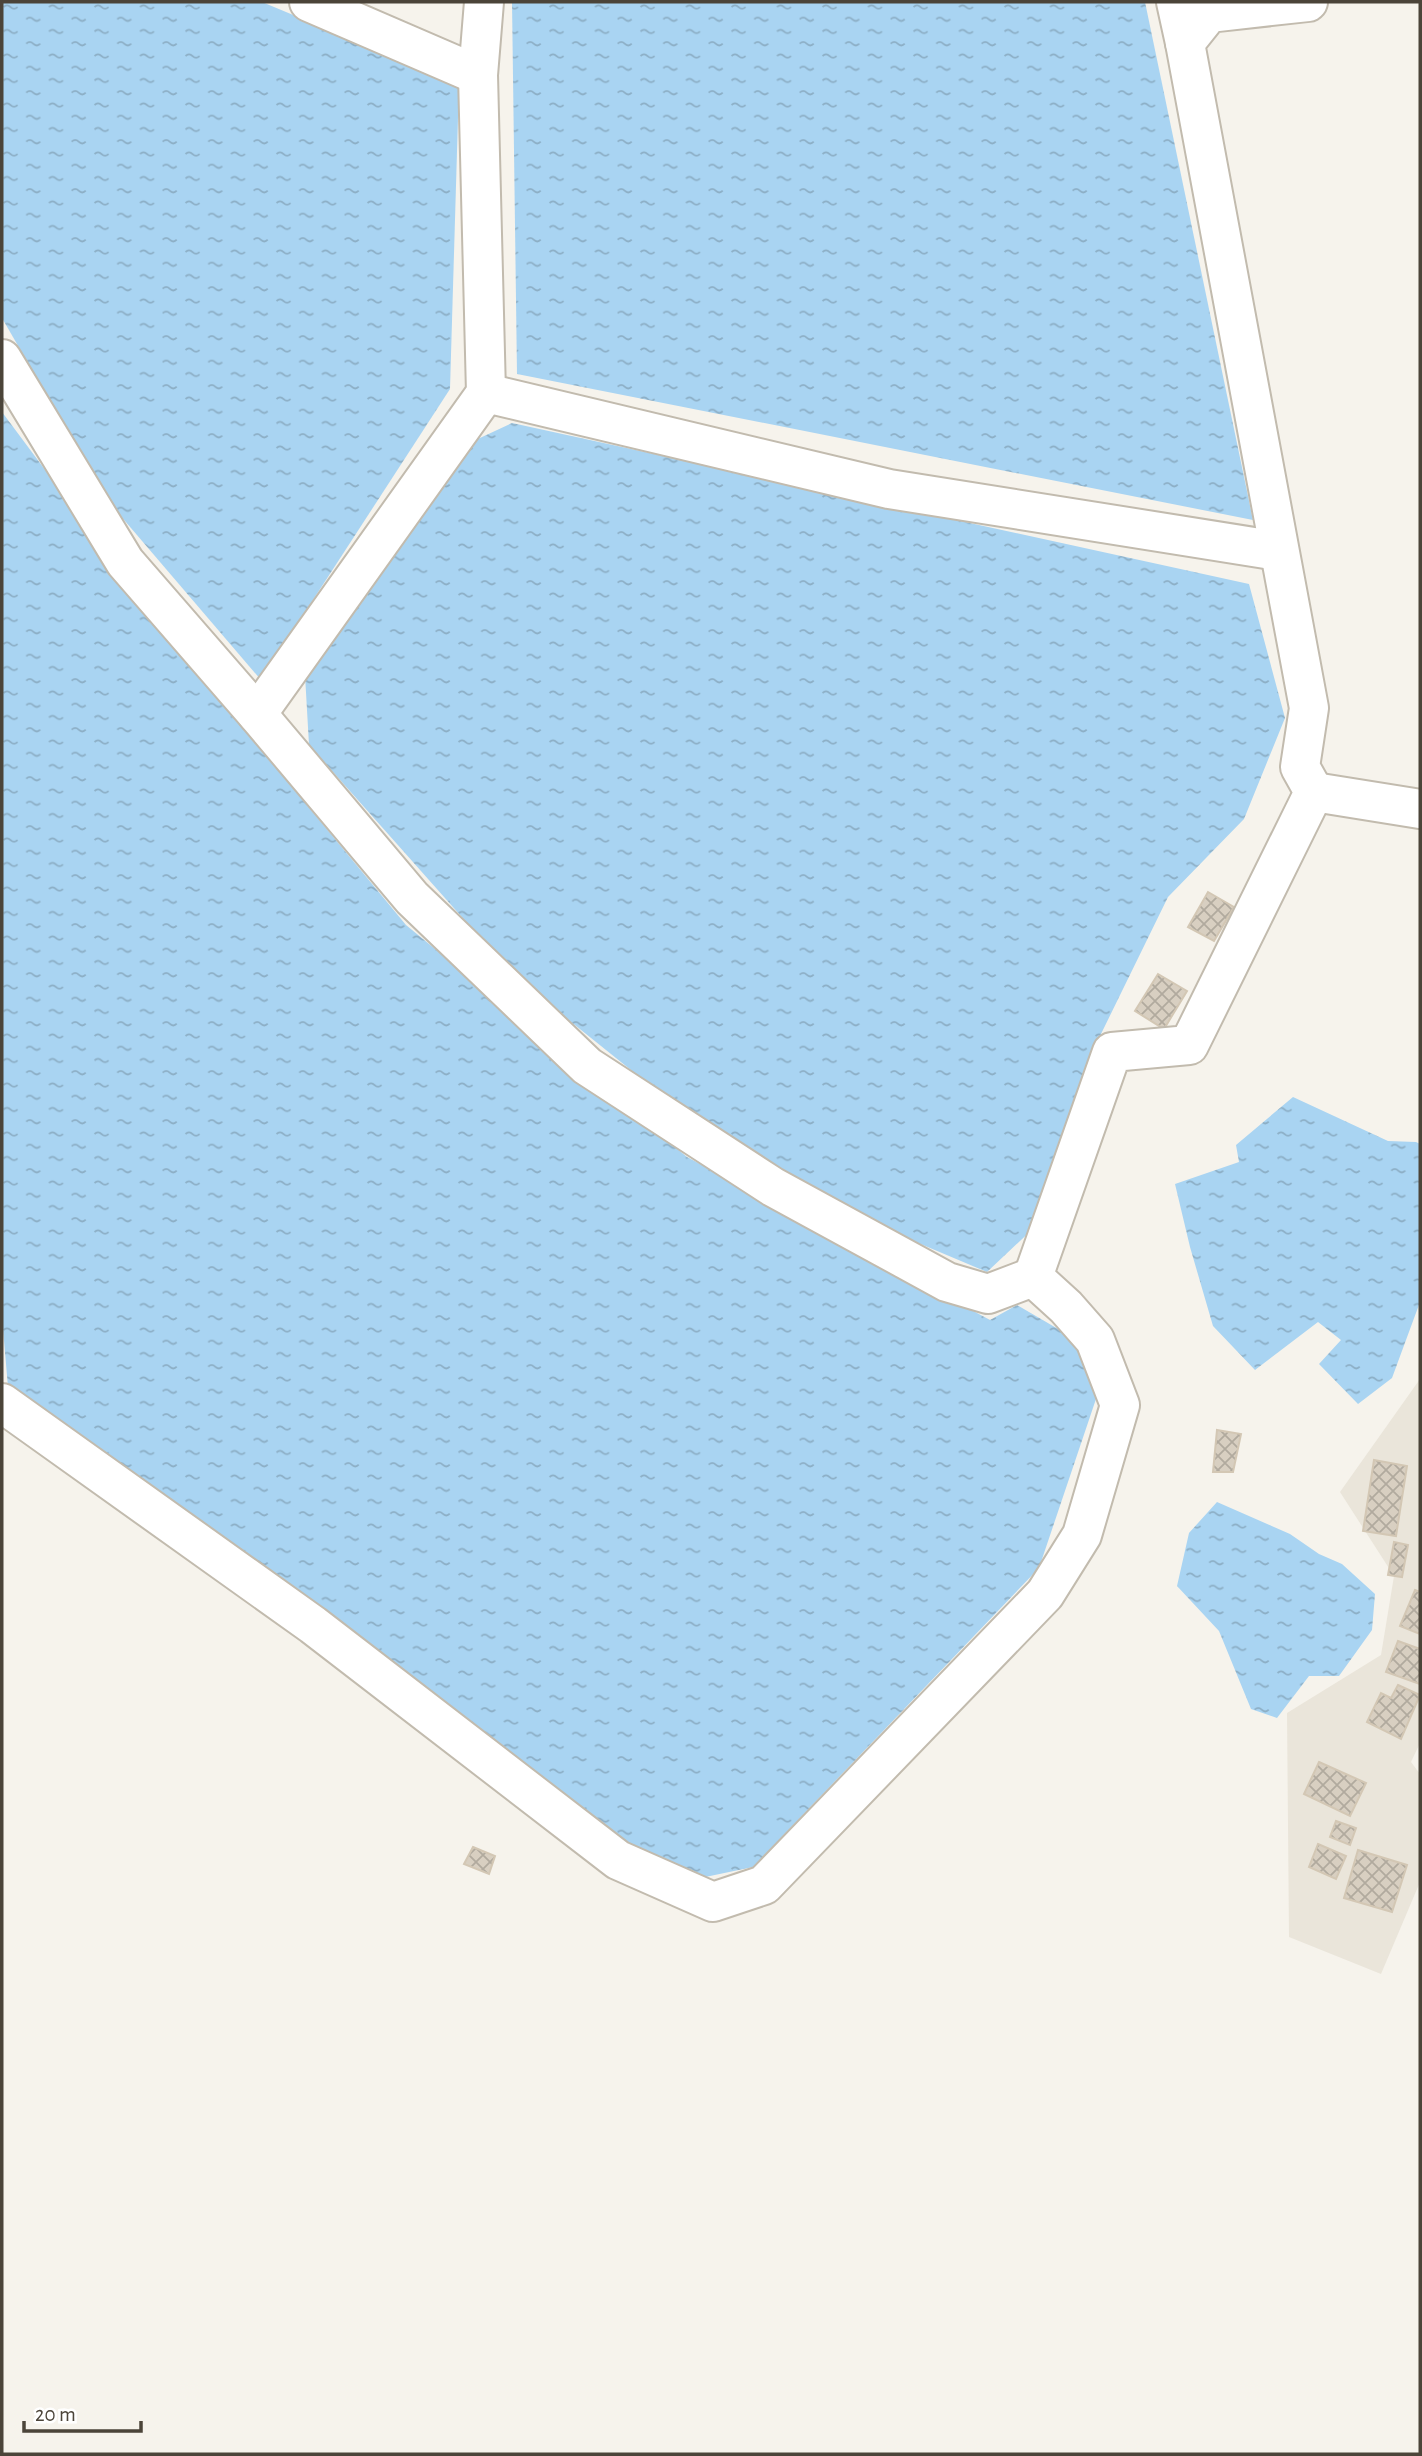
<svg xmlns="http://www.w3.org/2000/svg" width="1422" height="2456" viewBox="0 0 1422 2456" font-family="'Alegreya Sans',sans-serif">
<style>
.residential{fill:#eae5da}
.water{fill:url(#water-ripples)}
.building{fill:url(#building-cross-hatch);stroke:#d3c7b4;stroke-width:2}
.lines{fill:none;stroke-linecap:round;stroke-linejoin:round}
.minor-casing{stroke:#c2bbae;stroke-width:42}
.minor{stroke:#fff;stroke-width:38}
</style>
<defs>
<pattern id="water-ripples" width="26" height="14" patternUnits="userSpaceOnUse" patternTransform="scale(1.75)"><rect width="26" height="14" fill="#a9d4f2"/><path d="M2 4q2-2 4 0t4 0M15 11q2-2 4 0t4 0" fill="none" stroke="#8caec5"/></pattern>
<pattern id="building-cross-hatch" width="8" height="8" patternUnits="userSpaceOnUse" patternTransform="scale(1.75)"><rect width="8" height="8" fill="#d8cfc1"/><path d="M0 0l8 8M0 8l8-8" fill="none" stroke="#b1aa9e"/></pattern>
</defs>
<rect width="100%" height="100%" fill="#f6f3ec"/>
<path class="residential" d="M1420,1379V1743L1411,1762L1420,1774V1882L1381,1974L1289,1937L1287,1713L1381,1655L1394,1576L1340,1492Z"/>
<g class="water">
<path d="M2,2H262L459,84L450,389L261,680L107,500L2,318Z"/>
<path d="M512,2H1145L1253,520L517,374Z"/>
<path d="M2,412L183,655L406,925L687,1157L990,1320L1017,1305L1077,1340L1097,1396L1039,1568L753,1867L691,1880L621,1849L9,1399L2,1317Z"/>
<path d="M512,423L1249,584L1285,718L1244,819L1168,897L1101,1034L1047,1181L1037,1225L987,1272L885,1229L692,1119L515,977L309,745L305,675L467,444Z"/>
<path d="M1293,1097L1388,1141L1416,1142L1420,1144V1302L1392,1378L1358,1404L1319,1364L1341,1340L1318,1322L1255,1370L1213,1326L1190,1247L1175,1184L1239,1162L1236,1145Z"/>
<path d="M1217,1502L1290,1534L1319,1554L1342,1564L1375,1594L1372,1630L1339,1676H1309L1277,1718L1251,1709L1219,1631L1177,1586L1189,1533Z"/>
</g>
<g class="building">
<path d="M1208,892L1234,907L1214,941L1188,927Z"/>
<path d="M1158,974L1187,991L1164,1029L1135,1011Z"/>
<path d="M1217,1430L1241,1434L1233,1472H1213Z"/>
<path d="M1374,1460L1407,1466L1396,1536L1363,1531Z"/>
<path d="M1394,1542L1408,1545L1402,1577L1388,1575Z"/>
<path d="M1415,1590L1420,1592V1634L1400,1626Z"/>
<path d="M1398,1641L1420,1649V1684L1386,1672Z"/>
<path d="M1398,1685L1420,1695L1401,1739L1367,1722L1381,1693L1391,1698Z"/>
<path d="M1319,1762L1366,1783L1350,1816L1304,1794Z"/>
<path d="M1336,1821L1356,1828L1350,1845L1330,1837Z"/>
<path d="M1318,1844L1346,1856L1336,1879L1309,1867Z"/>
<path d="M473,1847L495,1856L489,1874L464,1864Z"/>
<path d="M1358,1850L1407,1865L1392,1912L1344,1898Z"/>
</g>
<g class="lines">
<defs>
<g id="minor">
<path d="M309,2L478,75"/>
<path d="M1176,2L1185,43"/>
<path d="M2,359L125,562L257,714L412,898L587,1066L773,1187L947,1282L988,1294L1033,1277"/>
<path d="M486,393L889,489L1279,551"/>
<path d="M257,714L486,393L478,75L484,2"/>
<path d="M1314,792L1420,809"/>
<path d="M2,1403L313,1625L618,1860L713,1902L764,1885L1045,1594L1082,1535L1120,1405L1095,1340L1066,1307L1033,1277L1112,1052L1189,1045L1314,792L1300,767L1309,708L1185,43L1209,13L1308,2"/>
</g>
</defs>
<use href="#minor" class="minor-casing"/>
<use href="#minor" class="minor"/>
</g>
<rect width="1422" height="2456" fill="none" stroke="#4b4439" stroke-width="7"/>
<path d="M24 2421v10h117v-10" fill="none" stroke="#4b4439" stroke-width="3.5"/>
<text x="35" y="2421" font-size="21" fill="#4b4439" stroke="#ffffff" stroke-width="5" paint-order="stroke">20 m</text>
</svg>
